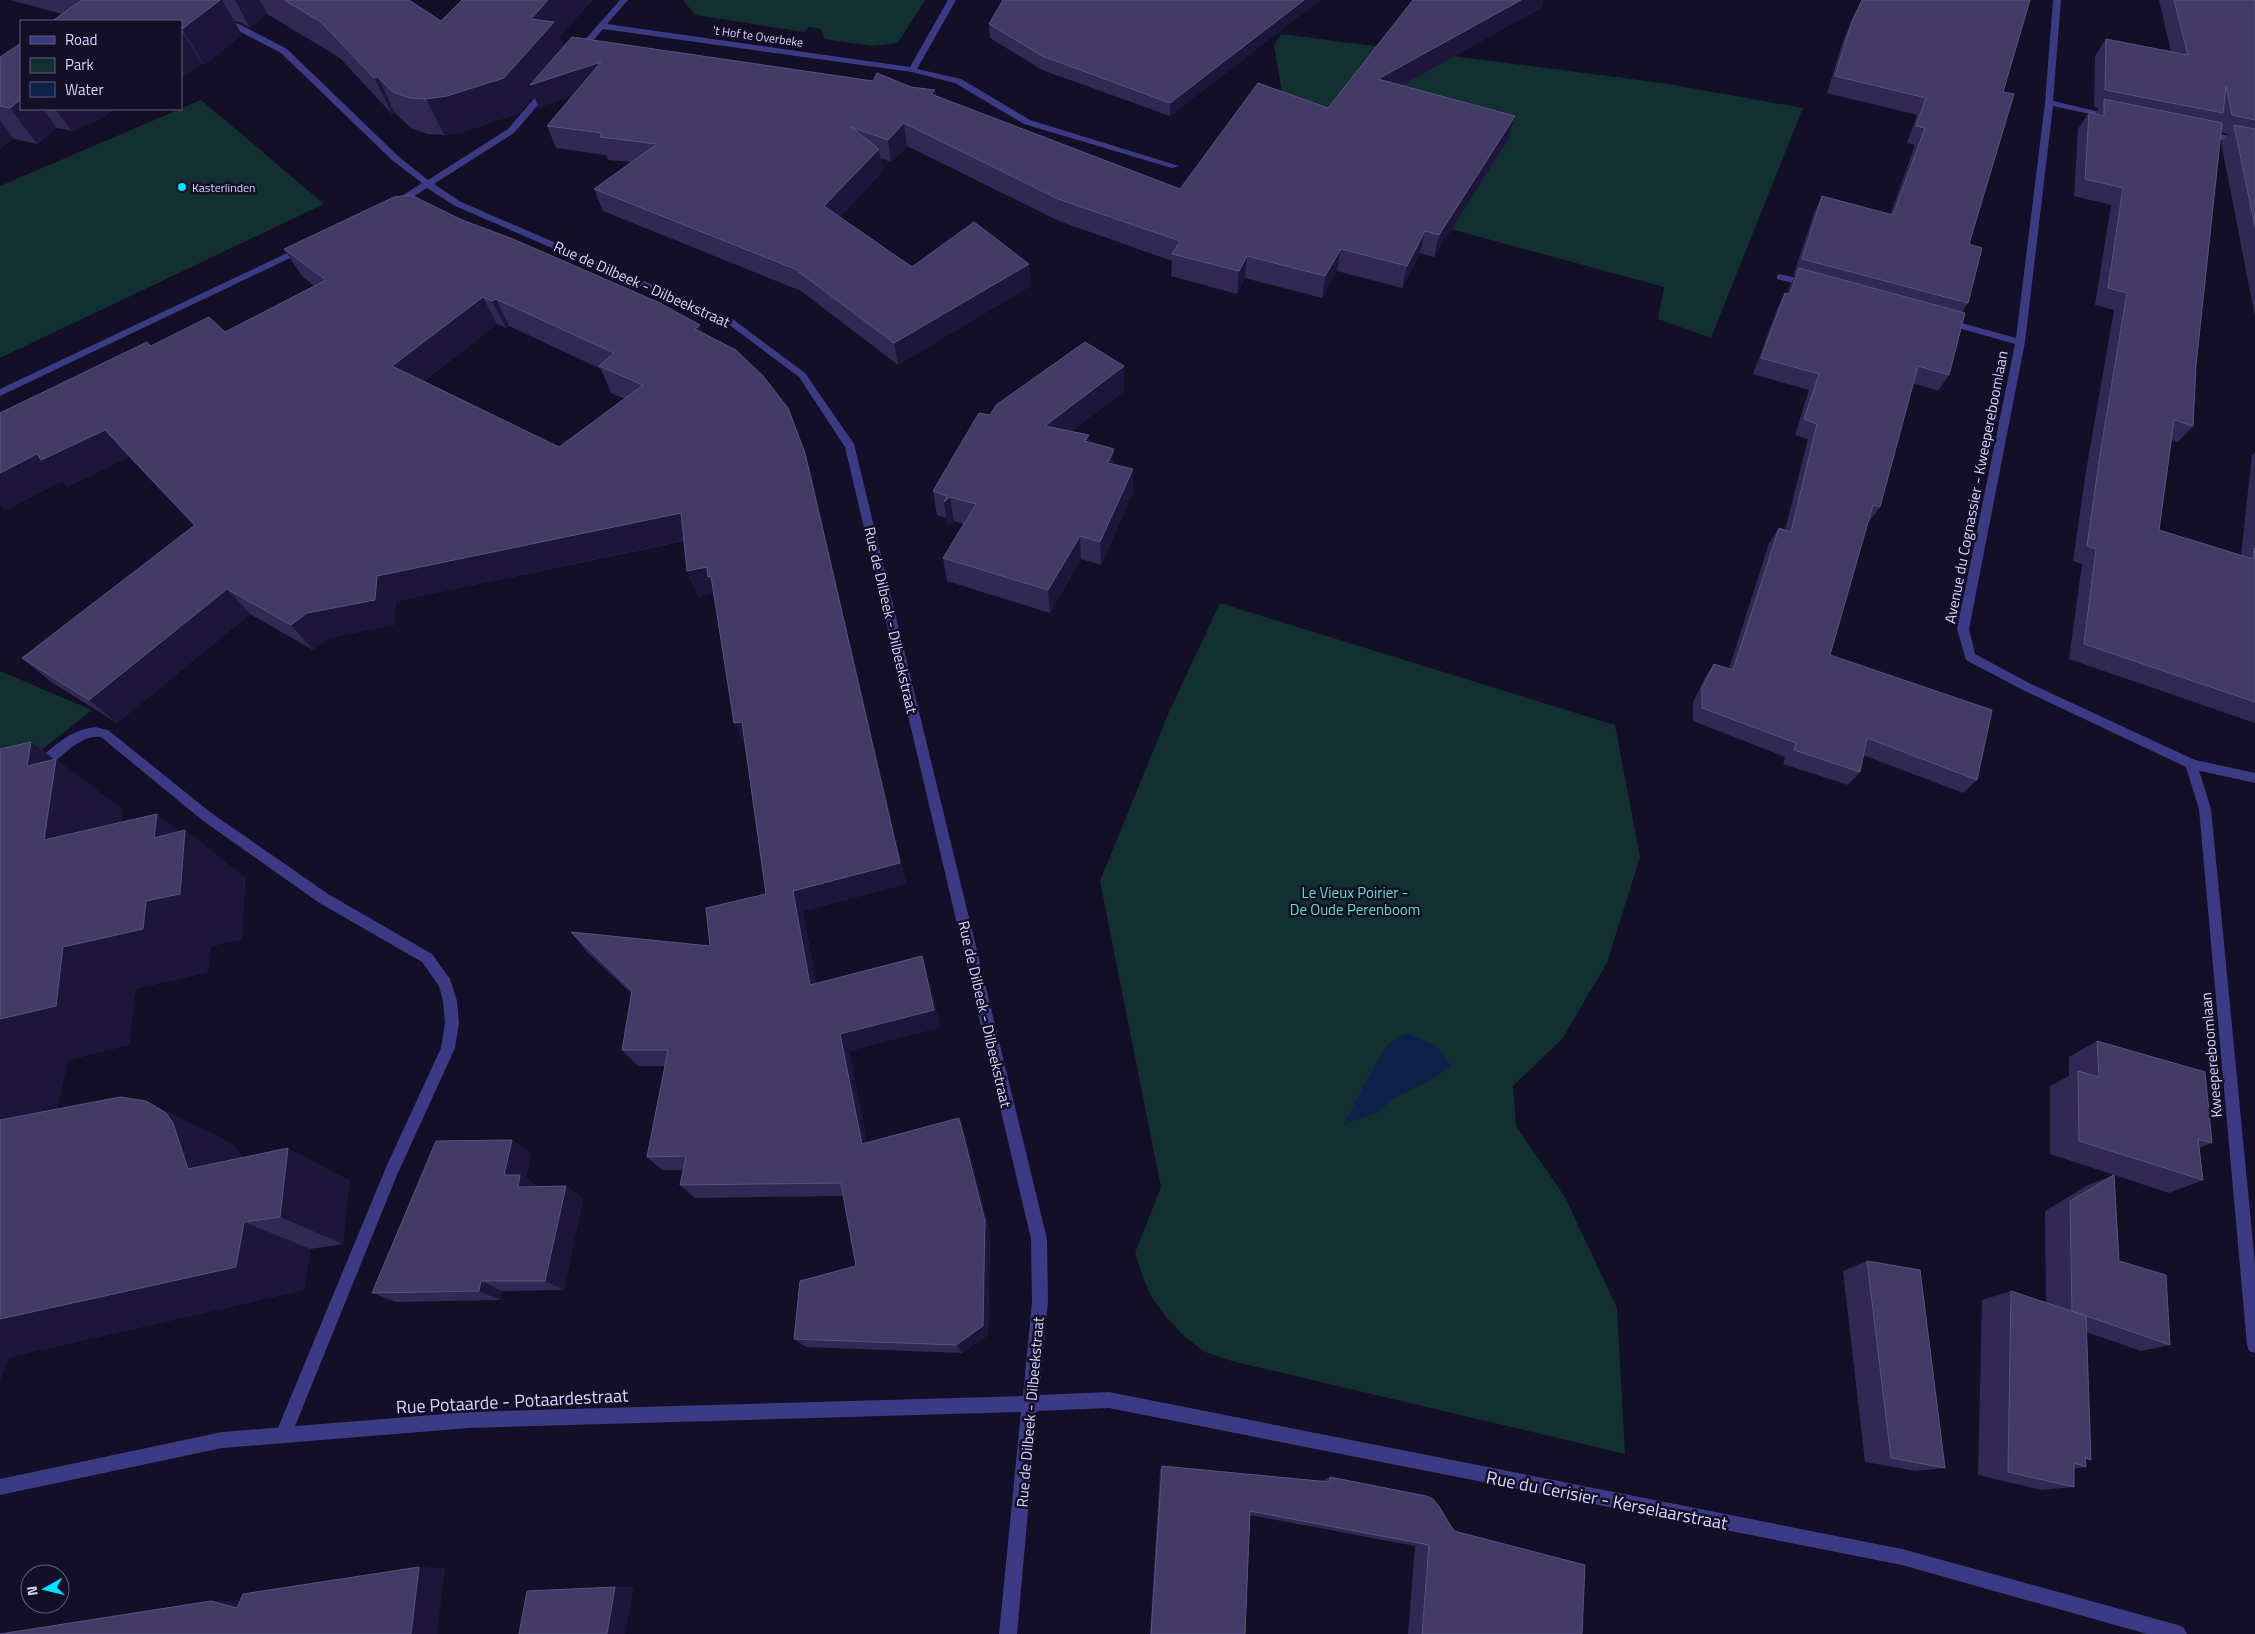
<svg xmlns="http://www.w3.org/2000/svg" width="2255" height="1634" font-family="'Titillium Web',sans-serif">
	<rect width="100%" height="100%" fill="#130f26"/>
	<!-- green -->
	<path fill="#12302f" d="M683,0H925L898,43L872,46L824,39L821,29L809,27L803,32L695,15Z
		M1281,34L1663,83L1803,108L1711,338L1658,319L1664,287L1315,192L1287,120L1274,46Z
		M201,100L324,204L0,358V186Z
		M1220,603L1615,725L1640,857L1607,963L1562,1039L1513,1086L1516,1126L1565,1197L1617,1308L1625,1454L1232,1361L1205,1352L1185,1337L1167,1318L1152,1298L1144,1280L1135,1253L1161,1187L1100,881L1169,712Z
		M0,671L92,710L0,783Z"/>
	<!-- water -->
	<path fill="#0c2248" d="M1406,1033C1426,1041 1442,1046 1451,1066L1433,1079L1394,1098L1378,1112L1344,1124L1373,1068L1388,1044Z"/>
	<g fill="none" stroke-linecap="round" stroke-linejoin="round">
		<!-- service -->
		<path fill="#3d3a85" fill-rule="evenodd" d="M95,727L108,730L210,812L328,894L432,954L450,979L457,1001L459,1023L455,1048L397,1175L289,1441L283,1443L277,1441L275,1435L387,1165L441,1048L445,1023L443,1001L439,986L422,962L318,902L202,820L101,737C73,733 50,776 35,771L33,767L35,763C53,747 69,730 95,727Z
			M2191,759L2255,773V783L2187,768L2185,764L2187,760Z"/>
		<!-- minor -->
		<path fill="#3d3a85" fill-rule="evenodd" d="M620,0H628L607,24L910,67L948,0H956L917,69L961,79L1030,120L1179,166L1172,168L1024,124L955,83L912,72L603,29L581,55H575V51Z
			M2053,0H2061L2053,101L2117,116L2113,119L2053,106L2025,342L1969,629L1975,654L2029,683L2195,760L2197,764L2211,809L2255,1264V1353L2249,1351L2247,1345L2199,809L2186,767L2021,689L1966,660L1957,629L2015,344L1944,324L1942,322L1947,319L2016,338L2045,103Z
			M218,20L239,24L287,49L398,156L428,180L508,129L544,87H550V91L514,133L434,184L461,202L734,320L805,373L854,444L1047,1239L1048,1302L1039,1395L1109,1392L1902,1549L2178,1625L2184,1628L2187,1634H2147L1902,1565L1109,1408L1037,1411L1017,1634H999L1021,1412L469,1428L222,1448L0,1495V1479L222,1432L469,1412L1023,1396L1032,1302L1031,1239L845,447L799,377L728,324L455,206L427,188L400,205H394V201L422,183L392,160L281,53L233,28L218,24Z
			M2204,131L2255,141V147L2201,136L2200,134Z
			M302,246L307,249L305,251L0,396V389Z
			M1780,274L1812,282L1814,284L1809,287L1777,279V275Z"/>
	</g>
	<!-- wall -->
	<path fill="#312854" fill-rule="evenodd" d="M10,0H409L441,21L560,37L563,46L911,87L935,90L936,96L1180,189L1328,108L1413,0H1543L1541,8L1402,85L1515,116L1509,138L1434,257L1420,253L1402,288L1337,271L1322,298L1245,278L1237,294L1171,276L1172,261L1059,221L907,146L891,162L881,158L883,171L840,217L912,267L1029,264L1030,286L898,365L801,291L603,211L594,189L631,162L608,160L606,155L556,148L547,126L572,96L539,107L534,96L519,113L463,132L444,135L428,134L411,128L395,113L392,114L340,58L267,14L250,28L240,22L234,21L242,35L204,65L202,63L184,76H181V21L62,14Z
		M1003,0H1320L1170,116L1042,70L990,38L989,24Z
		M1862,0L2003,92L1969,244L1968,303L1962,312L1949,375L1938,391L1913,383L1880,507L1869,522H1868L1830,655L1977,780L1963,793L1863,755L1860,772L1848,785L1783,764L1785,757L1693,721V702L1705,678L1714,664L1729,669L1769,543L1779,528L1785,530L1808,439L1795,435L1809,390L1753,374L1777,309L1785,293H1788L1790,285L1795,276H1793L1814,213L1822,196L1890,215L1915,145L1907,143L1917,115L1827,93L1844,38Z
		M2159,0H2255V317L2221,142L2228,134L2221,132L2196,365L2193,426L2178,442L2172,440L2159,530L2241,555L2252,455L2255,452V723L2069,659L2082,564L2073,561L2086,471L2114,310L2095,305L2111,205L2074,196L2078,129L2089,112L2095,114L2099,108L2094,107L2095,56L2106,39L2171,52Z
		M0,57L21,109H114L101,119L72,131L57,128L37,144L14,139L0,149Z
		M462,220L703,333L805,453L812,479L906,884L803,911L816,984L928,974L940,1027L849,1051L867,1142L964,1132L990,1233L988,1335L962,1353L806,1347L794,1339L856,1266L843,1196L695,1198L680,1185L683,1170H662L647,1157L665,1066H638L622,1050L632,994L587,952L571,932L710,946L766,894L745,746L713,593L698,597L687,571L684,541L396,601L394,625L328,638L313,650L250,614L117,723L51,682L22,658L194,526L129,457L67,487L62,481L6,510L0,504V413L151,346L225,332L314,286L302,276L284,249ZM497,324L506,328L509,326L601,369L611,393L625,399L559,447L424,381Z
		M1124,366V391L1072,431L1089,442L1114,464L1133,469V493L1101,565L1081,559L1050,613L947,581L943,558L964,524L954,521L948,526L947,518L937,515L933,491L990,415Z
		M31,742L123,810L121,822L180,832L185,830L245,878L242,939L211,946L208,972L135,989L129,1045L68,1060L57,1109L216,1135L235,1146L242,1158L349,1180L343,1244L310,1249L304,1290L9,1357Z
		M2097,1041L2212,1143L2199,1148L2203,1180L2169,1193L2114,1175L2119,1261L2170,1345L2141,1351L2086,1332L2091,1460H2085L2086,1467L2074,1469V1487L2041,1490L1978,1475L1982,1300L2011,1291L2046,1303L2045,1211L2088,1185L2114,1175L2050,1154V1086L2069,1076V1057Z
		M512,1140L531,1154L526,1178L537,1186H566L583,1198L564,1290L502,1291L500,1300L396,1302L372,1293Z
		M1867,1261L1945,1468L1916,1471L1865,1462L1843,1271Z
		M1162,1466L1322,1481L1330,1477L1454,1531L1582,1634H1408L1415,1546L1250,1515L1245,1634H1150L1160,1471Z"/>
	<!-- shaded-wall -->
	<path fill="#1d163a" d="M220,0H222L242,35L204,65L182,29Z
		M235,0H260L267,14L250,28Z
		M548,0H593L560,37L567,58L601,62L609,84L539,107L534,96L519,113L463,132L444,135L426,99L531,19Z
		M1304,0H1320L1170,116V103Z
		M1521,0H1543L1541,8L1374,101L1378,79Z
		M181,30L202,63L184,76L181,72Z
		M378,77L395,113L392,114L374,78Z
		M935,90L938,113L931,94Z
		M21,99V109H43L57,128L37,144L10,108Z
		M55,109H114L101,119L72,131Z
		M1515,116L1509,138L1434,257L1439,235Z
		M0,120L14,139L0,149Z
		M904,123L907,146L891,162L888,140Z
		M879,149L883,171L829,229L824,206Z
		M1425,231L1420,253L1402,288L1407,266Z
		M1341,249L1337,271L1322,298L1325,276Z
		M1247,256L1245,278L1237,294L1239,271Z
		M1029,264L1030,286L898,365L894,343Z
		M483,297L497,324L408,393L392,366Z
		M496,299L509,326L506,328L492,301Z
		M700,325L709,352L695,329Z
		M1124,366V391L1047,450L1045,426Z
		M105,430L129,457L67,487L62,481L6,510L0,504V473L37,454Z
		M1089,435L1090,459L1085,441Z
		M1114,449V473L1108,463Z
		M805,453L812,479L906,884L803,911L819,1003L810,985L793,891Z
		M1133,469V493L1101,565L1100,542Z
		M950,497L954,521L948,526L944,502Z
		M681,513L691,539L396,601L394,625L328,638L313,650L291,625L307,613L377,576Z
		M1080,536L1081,559L1050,613L1048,590Z
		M707,567L710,576L715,593L698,597L687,571Z
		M227,589L250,614L117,723L89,700Z
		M742,722L752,745L745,747L734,723Z
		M31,742L56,761V759L123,810L113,887L44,840L27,766Z
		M157,814L184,835L185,830L245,878L242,939L211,946L208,972L135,989L129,1045L68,1060L46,1160L0,1143V1019L63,947L154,838Z
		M922,956L928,974L940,1027L849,1051L870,1158L862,1144L840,1034Z
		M146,1101L216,1135L235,1146L241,1156L257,1199L188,1169Z
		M959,1118L964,1132L990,1233L988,1335L962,1353L956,1345Z
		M512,1140L531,1154L526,1178L539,1187H518L504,1175Z
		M288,1148L349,1180L343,1244L280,1217Z
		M566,1186L583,1198L564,1290L545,1281Z
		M244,1222L310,1249L304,1290L9,1357L0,1381V1319Z
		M481,1281L502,1291L500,1300L479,1291Z
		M419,1567L445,1568L437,1634H411Z
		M615,1587H634L625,1634H607Z
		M245,1600L237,1608L211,1601Z"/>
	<!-- building -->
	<path fill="#433a66" stroke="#5a527e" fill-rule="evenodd" d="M82,0H220L182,29L181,28V21H52Z
		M284,0H409L441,21L462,0H548L531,19L554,22L504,78L447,96L426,99L410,98L393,92L378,77L374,78L321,22Z
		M1003,0H1304L1170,103L1042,56L989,24Z
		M1413,0H1521L1378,79L1515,116L1439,235L1425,231L1407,266L1341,249L1325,276L1247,256L1239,271L1172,254L1180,241L1058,199L904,123L888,140L851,127L879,149L824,206L912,267L974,222L1029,264L894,343L795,269L594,189L657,144L600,137L602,133L547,126L601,62L530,85L572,37L873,81L877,73L911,87L935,90L931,94L1180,189L1258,83L1328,108Z
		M1862,0H2030L2003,92L2014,94L1969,244L1982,248L1968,303L1802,259L1822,196L1893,215L1925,128L1916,126L1926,98L1835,76L1852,21Z
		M2174,0H2255V120L2232,115L2226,86L2223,113L2105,90L2106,39L2188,55Z
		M21,43V99L10,108L0,106V57Z
		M2104,99L2222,123L2196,365L2193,426L2174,420L2159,530L2253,559L2254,548L2255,549V702L2084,644L2096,549L2087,546L2100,455L2127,293L2108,288L2123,188L2085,179L2089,112L2104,116Z
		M2234,125L2255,129V227Z
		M411,195L462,220L513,239L660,303L700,325L695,329L736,350L763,376L788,408L805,453L900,863L793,891L810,985L922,956L934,1010L840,1034L862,1144L959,1118L985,1221L983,1326L956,1345L794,1339L800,1281L856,1266L841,1183L680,1185L686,1156L647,1157L668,1050H622L632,991L571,932L710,946L706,908L766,894L742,722L734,723L711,576L708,577L707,567L687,571L681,513L377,576L375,600L307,613L291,625L227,589L89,700L22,658L195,525L105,430L41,460L37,454L0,473V413L147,342L151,346L209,317L225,332L326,280L284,249L394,197ZM483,297L492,301L496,299L614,353L599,366L643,385L559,447L392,366Z
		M1799,268L1965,313L1949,375L1918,366L1880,507L1873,505L1830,655L1992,710L1977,780L1867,738L1860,772L1794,750L1796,743L1702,708V688L1714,664L1733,670L1779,528L1791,532L1817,424L1804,419L1819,374L1761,358L1785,293L1790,294Z
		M1085,342L1124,366L1045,426L1089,435L1085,441L1114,449L1108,463L1133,469L1100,542L1080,536L1048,590L943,558L976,504L950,497L944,502L947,496L933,491L979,413L990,415L996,405Z
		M31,742L27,766L56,759L44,840L157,814L154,838L185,830L180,894L146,901L143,929L63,947L56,1006L0,1019V749Z
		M2097,1041L2205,1072L2212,1143L2198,1139L2203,1180L2079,1141L2078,1071L2099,1077Z
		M120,1097L146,1101L166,1113L173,1123L188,1169L288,1148L280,1217L244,1222L236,1267L0,1319V1120Z
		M512,1140L504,1175H520L518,1187L566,1186L545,1281H481L479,1291L372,1293L436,1141Z
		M2114,1175L2119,1261L2166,1275L2170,1345L2072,1311L2070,1201Z
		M1867,1261L1920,1270L1945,1468L1891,1458Z
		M2011,1291L2086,1316L2091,1460L2085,1457L2086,1467L2074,1463V1487L2008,1472Z
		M1162,1466L1330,1482V1477L1426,1496L1433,1499L1438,1505L1454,1531L1585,1565L1582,1634H1422L1429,1545L1250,1511L1245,1634H1151Z
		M419,1567L411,1634H0L211,1601L237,1608L243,1594Z
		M615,1587L607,1634H519L527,1591Z"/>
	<!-- markers -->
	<circle fill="#00e5ff" stroke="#130f26" stroke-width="2" cx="182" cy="187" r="5"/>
	<g text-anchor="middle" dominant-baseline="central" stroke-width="5" stroke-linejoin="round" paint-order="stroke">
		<!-- far-street labels -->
		<g font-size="12" fill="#d9d4ff" stroke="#130f26">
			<text transform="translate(758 36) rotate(8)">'t Hof te Overbeke</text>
		</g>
		<!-- far-poi labels -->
		<g font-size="12" fill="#d9d4ff" stroke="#130f26" text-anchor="start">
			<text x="192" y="187">Kasterlinden</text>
		</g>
		<!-- street labels -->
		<g font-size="15" fill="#d9d4ff" stroke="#130f26">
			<text transform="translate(642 284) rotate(24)">Rue de Dilbeek - Dilbeekstraat</text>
			<text transform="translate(1976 487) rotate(-79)">Avenue du Cognassier - Kweepereboomlaan</text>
			<text transform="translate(891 620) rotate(77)">Rue de Dilbeek - Dilbeekstraat</text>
			<text transform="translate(985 1014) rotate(77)">Rue de Dilbeek - Dilbeekstraat</text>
			<text transform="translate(2211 1055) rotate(-95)">Kweepereboomlaan</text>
			<text transform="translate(1030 1412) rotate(-85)">Rue de Dilbeek - Dilbeekstraat</text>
		</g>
		<!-- park labels -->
		<g font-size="15" fill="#5fe0c0" stroke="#130f26">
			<text x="1355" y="892">Le Vieux Poirier -<tspan x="1355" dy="17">De Oude Perenboom</tspan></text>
		</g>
		<!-- near-street labels -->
		<g font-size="18" fill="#d9d4ff" stroke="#130f26">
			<text transform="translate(512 1401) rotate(-3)">Rue Potaarde - Potaardestraat</text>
			<text transform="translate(1607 1500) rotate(11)">Rue du Cerisier - Kerselaarstraat</text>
		</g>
	</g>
	<!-- legend -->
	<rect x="20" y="20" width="162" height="90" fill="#130f26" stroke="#625e7d"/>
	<rect x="30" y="36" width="25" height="8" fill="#3d3a85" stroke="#625e7d"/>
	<text x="65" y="45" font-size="15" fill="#d9d4ff">Road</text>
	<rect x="30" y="58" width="25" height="15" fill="#12302f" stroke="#625e7d"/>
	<text x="65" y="70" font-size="15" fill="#d9d4ff">Park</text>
	<rect x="30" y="82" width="25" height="15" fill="#0c2248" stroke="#625e7d"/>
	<text x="65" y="95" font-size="15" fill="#d9d4ff">Water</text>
	<!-- north arrow -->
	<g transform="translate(45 1589) rotate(262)"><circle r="24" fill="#130f26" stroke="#625e7d"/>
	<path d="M0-4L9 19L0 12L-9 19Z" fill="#00e5ff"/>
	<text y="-8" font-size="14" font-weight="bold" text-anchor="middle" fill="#d9d4ff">N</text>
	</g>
</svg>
